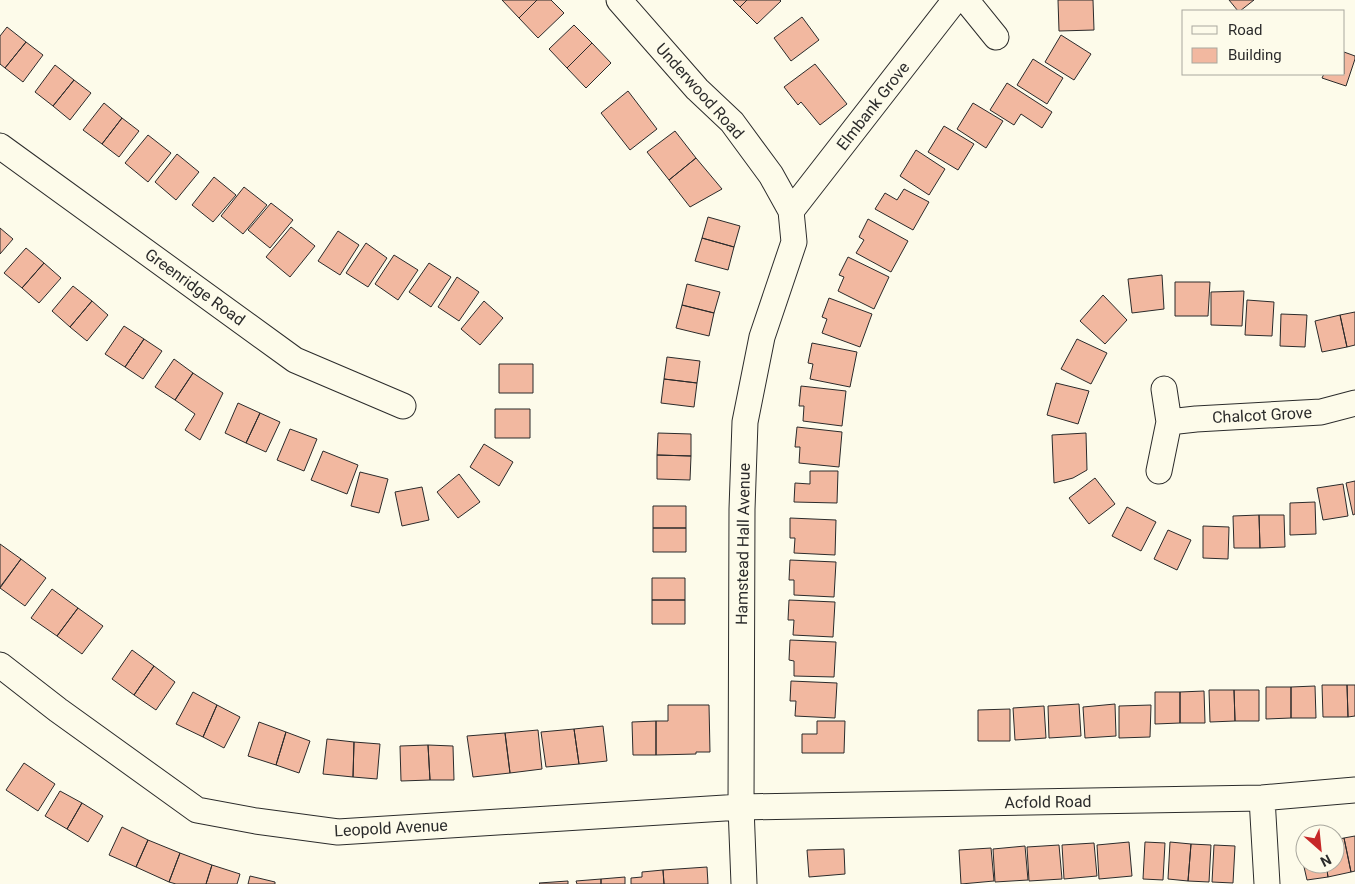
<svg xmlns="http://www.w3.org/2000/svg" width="1355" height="884" font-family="Roboto,sans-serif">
	<rect width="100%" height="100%" fill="#fdfbea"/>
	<!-- building -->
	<path fill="#f2b8a0" stroke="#2b2b2b" d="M502,0H537L519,18Z
		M537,0H551L564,13L538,38L519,18Z
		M733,0H747L740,7Z
		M747,0H780L781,1L757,24L740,7Z
		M1058,0H1093L1094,30L1059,31Z
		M1229,0H1254L1240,11H1238Z
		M802,17L819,40L791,61L774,38Z
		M574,25L592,43L567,68L549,49Z
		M7,27L26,42L5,68L0,64V36Z
		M1061,35L1091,54L1074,80L1045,62Z
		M26,42L43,55L23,82L5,68Z
		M592,43L611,63L586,88L567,68Z
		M1344,52L1355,56V59L1346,86L1322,78L1324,74H1344Z
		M1033,59L1063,78L1047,104L1017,85Z
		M815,64L847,104L820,125L801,102L798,105L784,87Z
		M55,65L74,80L53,106L35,92Z
		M74,80L91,93L70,120L53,106Z
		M1007,83L1052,112L1042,128L1021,114L1014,125L990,110Z
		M628,91L657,129L630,150L601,113Z
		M104,103L122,118L102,144L83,130Z
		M973,103L1003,121L986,148L957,129Z
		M122,118L139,131L119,157L102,144Z
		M944,126L974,144L958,170L928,152Z
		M675,131L696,158L669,180L647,152Z
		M148,135L171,153L148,182L125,163Z
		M916,150L945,169L929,195L900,176Z
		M177,154L199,172L176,200L155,182Z
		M696,158L722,189L690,207L669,180Z
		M214,177L236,195L213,222L192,205Z
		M244,187L267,205L243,234L221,216Z
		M904,189L929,202L913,230L875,209L885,193L897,200Z
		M271,203L293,220L270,248L248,230Z
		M708,217L740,226L734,247L702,238Z
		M868,219L908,241L891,272L856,253L864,240L859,237Z
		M291,227L315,246L290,277L266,257Z
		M0,228L13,239L0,254Z
		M338,231L359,245L340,275L318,261Z
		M702,238L734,247L728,270L695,261Z
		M366,243L387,258L368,287L346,273Z
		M26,248L44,263L22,288L4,273Z
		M394,255L418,270L398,300L375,284Z
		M848,257L889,277L874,309L838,291L844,277L839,275Z
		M44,263L61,278L39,303L22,288Z
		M429,263L451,277L431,307L409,292Z
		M1162,275L1164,309L1132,313L1128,279Z
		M457,277L479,292L459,321L438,307Z
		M1175,282H1210L1208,316H1175Z
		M687,284L720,292L714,313L682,305Z
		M73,286L92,301L70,327L52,311Z
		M1244,291L1242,326L1211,325V292Z
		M1103,295L1127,320L1105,344L1080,321Z
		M829,298L872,314L860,347L822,333L827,319L822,317Z
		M1247,300L1274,302L1272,336L1245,335Z
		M92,301L108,315L87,341L70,327Z
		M484,301L503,318L480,345L461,329Z
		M682,305L714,313L709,336L676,328Z
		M1355,312V345L1347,347L1340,315Z
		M1281,314L1307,315L1305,347L1280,346Z
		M1340,315L1347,347L1322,352L1315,321Z
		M124,326L144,339L125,367L105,354Z
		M144,339L162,351L143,379L125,367Z
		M1077,339L1107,353L1091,384L1061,369Z
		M812,343L857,352L850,387L810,379L813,364L808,363Z
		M667,357L700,361L697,383L664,379Z
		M174,359L193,373L175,400L155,387Z
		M499,364H533V393H499Z
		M193,373L223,393L200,440L185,430L195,414L175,400Z
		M664,379L697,383L694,407L661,403Z
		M1056,383L1089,391L1078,424L1047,415Z
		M801,386L846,391L842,426L803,421L804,406H799Z
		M238,403L260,413L246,443L225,433Z
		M495,409H530V438H495Z
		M260,413L280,422L266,452L246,443Z
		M797,427L842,432L839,467L799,463L800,447H795Z
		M290,429L317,439L304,471L277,460Z
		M658,433L691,434V456L657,455Z
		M1086,433L1087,470L1073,478L1054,483L1052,435Z
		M484,444L513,462L499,486L470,467Z
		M323,451L358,465L347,494L311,480Z
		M657,455L691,456L690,480L657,479Z
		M810,471H838L837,503L794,502L795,483L810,484Z
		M360,472L388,479L379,513L351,506Z
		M459,474L480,502L458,518L437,492Z
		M1095,478L1115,504L1089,524L1069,498Z
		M1355,481V514L1353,515L1346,483Z
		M1343,484L1348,516L1323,520L1317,488Z
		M422,487L429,520L402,526L395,492Z
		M1315,502L1316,534L1290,535V503Z
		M653,506H686V528H653Z
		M1127,507L1156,522L1141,551L1112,536Z
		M1259,515L1260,548H1234L1233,516Z
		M1259,515H1284L1285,547L1260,548Z
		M790,518L836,520L835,555L794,553L795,538H790Z
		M1203,526L1229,527L1228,559L1203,558Z
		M653,528H686V552H653Z
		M1168,530L1191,540L1177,570L1154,559Z
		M0,544L21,559L0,587Z
		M21,559L46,578L25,606L0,588Z
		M790,560L836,562L834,597L794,595V580H789Z
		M652,578H685V600H652Z
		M52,589L78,608L57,636L31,618Z
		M652,600H685V624H652Z
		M789,600L835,602L833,637L793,635L794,620H788Z
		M78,608L103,626L82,654L57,636Z
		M790,640L836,642L834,677L794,676V661L789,660Z
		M132,650L154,666L134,695L112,679Z
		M154,666L175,682L156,710L134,695Z
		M791,681L837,683L835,718L795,716L796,701H790Z
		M1322,685H1347L1348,717H1323Z
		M1347,685H1355V716L1348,717Z
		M1315,686L1316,718H1291V687Z
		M1266,687H1291V718L1266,719Z
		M1209,690H1234L1235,721L1210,722Z
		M1234,690H1259V721H1235Z
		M1204,691L1205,723H1180V692Z
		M193,692L217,705L203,737L176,724Z
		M1155,692H1180V723L1155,724Z
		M1079,704L1081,736L1049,738L1048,706Z
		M1115,704L1116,736L1085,738L1083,707Z
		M217,705L240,717L224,748L203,737Z
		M668,705H709L710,752H696V754L656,755V721H668Z
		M1151,705L1150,737L1119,738V706Z
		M1044,706L1046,738L1015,740L1013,708Z
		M1010,709V741H978V710Z
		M656,721V755H633L632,722Z
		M817,721H845L844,753H802V734H817Z
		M259,722L286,732L276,765L248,756Z
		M603,726L607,761L579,764L574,729Z
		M574,729L579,764L546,767L541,732Z
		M538,730L542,769L510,773L505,733Z
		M286,732L310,741L299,773L276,765Z
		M505,733L510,773L473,777L467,736Z
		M327,739L354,742L353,777L323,774Z
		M354,742L380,744L377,779L353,777Z
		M428,745L453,746L454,780H430Z
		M428,745L430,780L401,781L400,746Z
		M24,763L55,784L38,811L6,790Z
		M60,791L82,803L67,829L45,816Z
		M82,803L103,816L88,842L67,829Z
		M122,827L148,840L136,867L109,855Z
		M1355,836V871L1351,872L1344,838Z
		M1344,838L1351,872L1328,877L1326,864H1335V840Z
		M148,840L180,853L169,882L136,867Z
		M1129,842L1132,876L1099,879L1097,845Z
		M1145,842L1165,843L1163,880L1143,879Z
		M1170,842L1191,844L1188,881L1168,879Z
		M1094,843L1097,876L1064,879L1062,845Z
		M1191,844L1211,845L1209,882L1188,881Z
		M1305,844V864H1326L1328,877L1307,880L1299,845Z
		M1059,845L1062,879L1029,881L1027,847Z
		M1214,845L1235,846L1233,883L1212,882Z
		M1025,846L1028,880L995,882L993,849Z
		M991,848L994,881L961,884L959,850Z
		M844,849L845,874L809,877L807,850Z
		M180,853L212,865L206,884H176L169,882Z
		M212,865L240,874L237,884H206Z
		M707,867L708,884H664L663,870Z
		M663,870L664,884H631V878L642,877V872Z
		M250,876L275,882V884H248Z
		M625,877V884H601V879Z
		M601,879V884H577L576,881Z
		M568,881V884H540L539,883Z"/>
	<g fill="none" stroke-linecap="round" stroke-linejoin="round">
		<defs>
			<path id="minor" d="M619,0L697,89L732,122L771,175L791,211L794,242L762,337L745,422L742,509L741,807L744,884
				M966,0L996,37
				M0,146L295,360L403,406
				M791,211L955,0
				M1169,422L1196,419L1321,412L1355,403
				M1159,471L1169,422L1164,389
				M0,665L58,710L197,810L256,821L338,832L741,807L1262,798L1355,790
				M1262,798L1267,884"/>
		</defs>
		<!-- minor casing -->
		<use href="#minor" stroke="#2b2b2b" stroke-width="27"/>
		<!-- minor -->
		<use href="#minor" stroke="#fdfbea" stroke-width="25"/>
	</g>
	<g text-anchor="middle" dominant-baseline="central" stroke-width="4" stroke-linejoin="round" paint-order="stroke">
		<!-- street labels -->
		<g font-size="16" fill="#2b2b2b" stroke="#fdfbea">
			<text transform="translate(700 91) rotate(48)">Underwood Road</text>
			<text transform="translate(873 106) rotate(-52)">Elmbank Grove</text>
			<text transform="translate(195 287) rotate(36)">Greenridge Road</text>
			<text transform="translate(1262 415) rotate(-3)">Chalcot Grove</text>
			<text transform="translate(743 544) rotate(-89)">Hamstead Hall Avenue</text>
			<text transform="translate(1048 802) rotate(-1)">Acfold Road</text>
			<text transform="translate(391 828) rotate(-3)">Leopold Avenue</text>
		</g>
	</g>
	<!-- legend -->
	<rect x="1182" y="10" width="162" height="65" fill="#fdfbea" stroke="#a9a89e"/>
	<rect x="1192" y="26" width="25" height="8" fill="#fdfbea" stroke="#a9a89e"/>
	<text x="1228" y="35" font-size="15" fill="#2b2b2b">Road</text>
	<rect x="1192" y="48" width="25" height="15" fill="#f2b8a0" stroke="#a9a89e"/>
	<text x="1228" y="60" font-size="15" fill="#2b2b2b">Building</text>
	<!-- north arrow -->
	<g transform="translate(1320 849) rotate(153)"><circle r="24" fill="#fdfbea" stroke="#a9a89e"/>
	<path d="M0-4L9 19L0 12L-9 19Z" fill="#c62828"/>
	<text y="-8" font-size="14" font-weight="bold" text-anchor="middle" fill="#2b2b2b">N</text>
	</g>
</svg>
